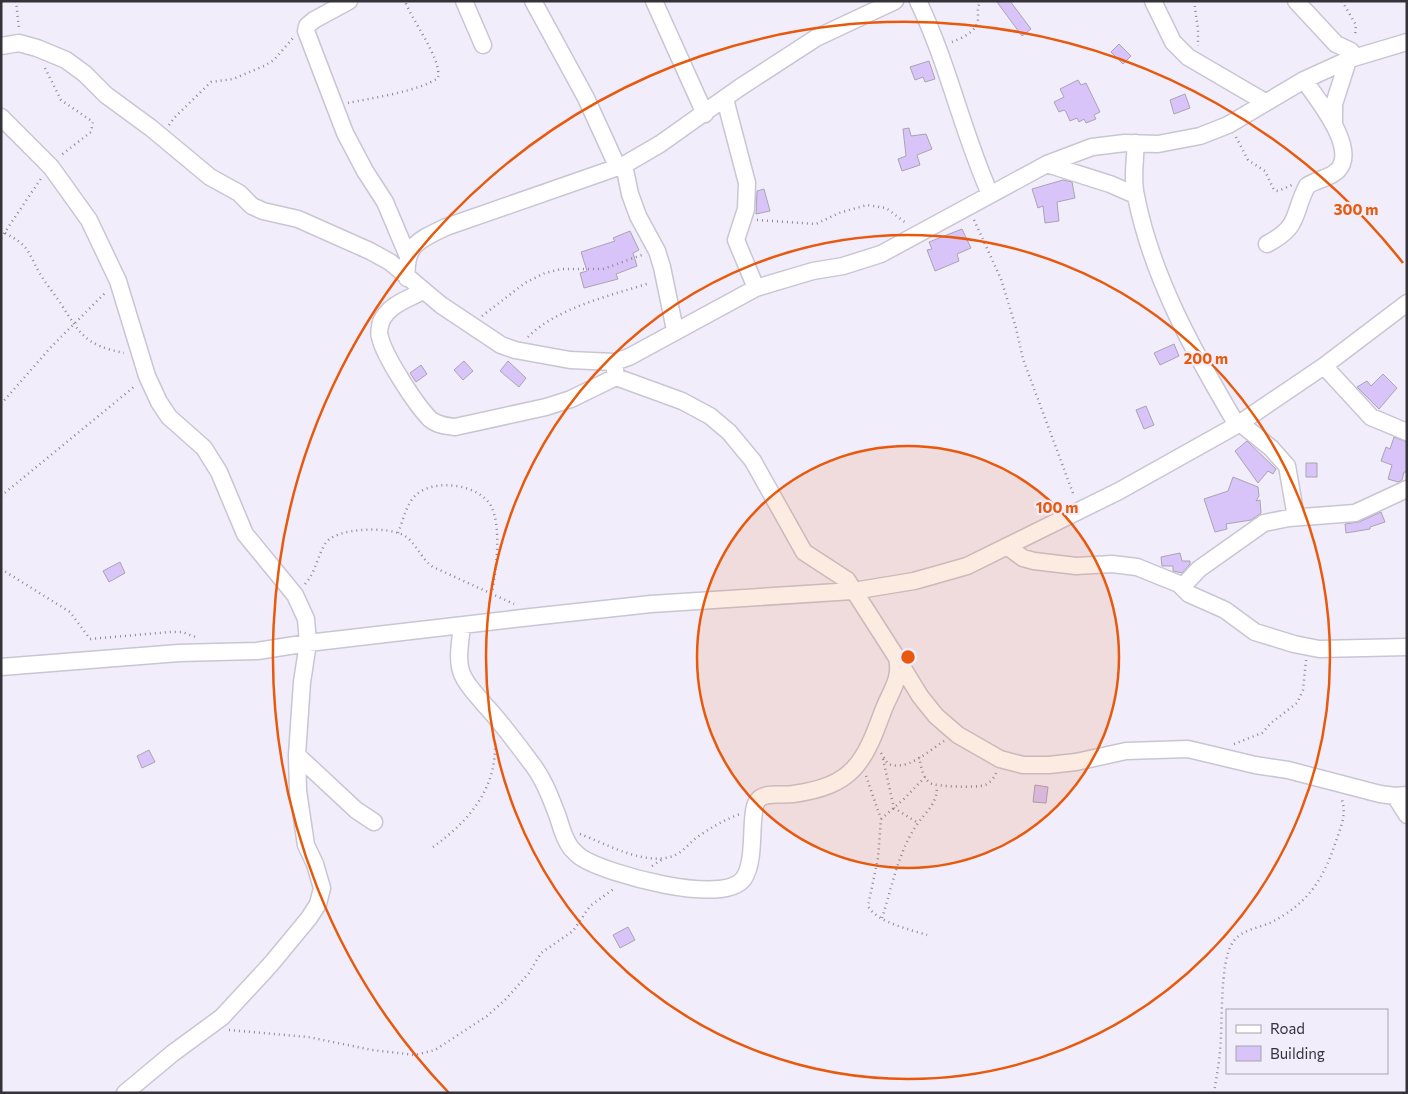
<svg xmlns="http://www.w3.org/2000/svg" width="1408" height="1094" font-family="Commissioner,sans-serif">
	<rect width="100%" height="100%" fill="#f2edfb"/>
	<!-- building -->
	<path fill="#d8c4f9" stroke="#a9a4b1" d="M1010,1L1031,29L1022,36L997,2Z
		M1119,44L1131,56L1123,64L1111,52Z
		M929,61L935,79L925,82L923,77L915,80L910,67Z
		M1078,80L1081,85L1086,83L1100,112L1094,115L1096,119L1086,123L1084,119L1079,122L1077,118L1070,121L1066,112L1064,110L1059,112L1054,102L1064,97L1060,89Z
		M1185,94L1190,108L1174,114L1170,100Z
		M909,128L911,136L926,134L932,149L917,155L920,165L902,171L898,159L906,156L903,129Z
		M1063,180L1072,182L1075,198L1057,202L1059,221L1045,223L1043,206L1038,208L1032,189Z
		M764,189L770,211L756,214L757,191Z
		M962,229L971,248L957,254L959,261L935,271L927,250L932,249L929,242Z
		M630,231L639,250L633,253L637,266L616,274L618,279L584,288L580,273L587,271L581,252L615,241L613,238Z
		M1174,344L1179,356L1160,365L1154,353Z
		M464,361L473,371L463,380L454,370Z
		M508,361L526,378L519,387L500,371Z
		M421,365L427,374L416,382L410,373Z
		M1383,374L1397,388L1379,409L1357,387L1367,381L1371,386Z
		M1146,406L1154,425L1144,429L1136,410Z
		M1394,437L1407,442V472H1404L1402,480L1398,482L1388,479L1392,465L1381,461L1386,447L1390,449Z
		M1247,441L1276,469L1273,474L1268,471L1258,483L1235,451Z
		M1306,463H1317V477H1306Z
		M1233,477L1258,487L1259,496L1256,501L1260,500L1261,513L1251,520L1226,524L1227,529L1215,532L1204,499L1228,491Z
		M1381,512L1385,522L1370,527V529L1346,533L1345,524L1359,522Z
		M1180,553L1182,561H1190V564L1182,573L1173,571V566H1162L1161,557Z
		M120,562L125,573L109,582L103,571Z
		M149,750L155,762L142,768L137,756Z
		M1035,785L1048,787L1046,803L1033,802Z
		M628,927L635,940L620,948L613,935Z"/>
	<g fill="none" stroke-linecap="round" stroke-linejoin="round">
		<defs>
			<path id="minor" d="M349,1L314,20L307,26L306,31L345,133L365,171L385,202L407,254
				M464,1L483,45
				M533,1L586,98L618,168
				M654,1L705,114
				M918,1C948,63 962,131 990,194
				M1153,1L1173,42L1188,57L1265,102
				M1296,1L1336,44L1351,51L1334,104V123
				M1,46L19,43L37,48L66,60L85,74L106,95L151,128L210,177L239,193L252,206L263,211L298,219L370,251L390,262L441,305L501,345L515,350L570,360L614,362L629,357L756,288L813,271L843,266L881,254L1047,164L1092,147L1125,143L1158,144L1200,136L1228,125L1304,80L1350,59L1407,42
				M725,99L747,183L746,209L736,240L756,288
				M1,117L51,167L89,220L118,281L147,376L159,402L169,417L204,448L219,472L245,534L295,595L306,619L308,643L302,682L297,755L298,791L306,845L315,864L322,888L318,904L309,918L271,964L222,1017L173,1053L125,1093
				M1136,143C1135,160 1132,179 1136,196C1152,278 1195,354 1237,425
				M1047,164L1110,184L1135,195
				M624,165L630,194L638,216L657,251L662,267L675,330
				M1267,244C1301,226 1292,215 1307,186C1315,180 1331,178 1338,170C1358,148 1317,99 1304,80
				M407,278C404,245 419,240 446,227L624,165L660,144L739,88L816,38L895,1
				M423,291C408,299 388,305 381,322C380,326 378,333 380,337C384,356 416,405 430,419C437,425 446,426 455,427L546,407L571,399L616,377
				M1324,366L1371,417L1407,432
				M1240,423L1271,448L1287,466L1296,517
				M1008,547L1023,558L1034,561L1076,566L1112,564L1137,567L1179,584L1189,594L1225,610L1255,632L1294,644L1319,649L1407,647
				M1183,586L1199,569L1264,523L1289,518L1355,513L1407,489
				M462,625C461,639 456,659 462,674C467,686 476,694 484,704C500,721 515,741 529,760C543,777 550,796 558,817C561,827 564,839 571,848C575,852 578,856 582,858C607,874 725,907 744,878C758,856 747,807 760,798C769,792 783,796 793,794C853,786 864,763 883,711C890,692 902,679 897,658L847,580L804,552L753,461L729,432L710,416L682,401L616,377L614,362
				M898,660L920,696L936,716L958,735L1000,759L1023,765H1049L1076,762L1126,751L1188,749L1255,765L1288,770L1380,794L1395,796L1407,795
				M1,667L179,653L257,651L308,643L531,617L651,604L853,591L914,581L967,566L1119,491L1237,425L1324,366L1407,303
				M297,755L356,810L374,822
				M1395,796L1407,815"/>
		</defs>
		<!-- minor casing -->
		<use href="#minor" stroke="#cac5d3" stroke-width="19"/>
		<!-- path -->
		<path stroke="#8d8a94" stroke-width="2.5" stroke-dasharray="1 4" stroke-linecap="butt" d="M16,1L19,29
			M1194,1L1198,29V46
			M1342,1L1356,25L1355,37
			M952,42C962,38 979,31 978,17C978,11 977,7 981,1
			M45,68L61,100L93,122L91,132L60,156
			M348,103C372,98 420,91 438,78C442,59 412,21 405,1
			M169,125L174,118L211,82L233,79L264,66L274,60L293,38
			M1236,137L1248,160L1265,171L1274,190L1278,191L1292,185
			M757,220L816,224L839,213L867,205L886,208L906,223
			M974,220L1001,279L1016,328L1023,359L1074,496
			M5,233C29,246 27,250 39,272C45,283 54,293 61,304C81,335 85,345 124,353
			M1,238L42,177
			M482,316L525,283L545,273L561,269H603L642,255
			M528,337C556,308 612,295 650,283
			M1,404L52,346L106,292
			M1,496L135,386
			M398,533C403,521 406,504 416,495C434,478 479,484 491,506C502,527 496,570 492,593
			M1,569L70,612L90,639L170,632H182L196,637
			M305,584C316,572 317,557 325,544C335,527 390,526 405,536C417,544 421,559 433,567L514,604
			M1234,744L1262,733L1271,723L1297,703L1303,690L1306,660
			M881,753L888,764C908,771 927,752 944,741
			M919,757C921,765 922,777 930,783C936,787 978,788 985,785C990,783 994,778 996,773
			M883,759L894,808L918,823
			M866,776L881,819L878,858L868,906C878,923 909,929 927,935
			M881,819L903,800L925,777
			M580,834C607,844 651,870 679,853C685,849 690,843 696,838C710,828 724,820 740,814
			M433,847C469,821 497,789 495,741
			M652,866L663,859
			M882,918C892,887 898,853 916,826C926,811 937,805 937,786
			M229,1030L308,1037L372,1050L415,1055L435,1050L487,1016L505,1000L529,973L541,953L573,931L590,906L615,888
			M1214,1093C1216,1079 1219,1065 1220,1051C1223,1026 1219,962 1233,942C1241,930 1258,928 1270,923C1307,904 1322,882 1335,844C1340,829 1347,815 1342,800"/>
		<!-- minor -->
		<use href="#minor" stroke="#fff" stroke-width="16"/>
	</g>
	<!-- distance rings -->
	<circle cx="908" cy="657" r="211" fill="#e8590c" fill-opacity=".12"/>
	<g fill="none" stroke="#e8590c" stroke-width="2.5">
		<circle cx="908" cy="657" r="211"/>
		<circle cx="908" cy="657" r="422"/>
		<path d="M449 1093A633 633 0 1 1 1403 263"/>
	</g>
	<circle cx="908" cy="657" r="8" fill="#e8590c" stroke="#f2edfb" stroke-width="2.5"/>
	<g font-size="15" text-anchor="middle" font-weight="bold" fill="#e8590c" stroke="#f2edfb" stroke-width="4.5" stroke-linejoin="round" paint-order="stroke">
		<text x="1356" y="215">300 m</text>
		<text x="1206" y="364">200 m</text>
		<text x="1057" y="513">100 m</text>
	</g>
	<!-- border -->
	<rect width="1408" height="1094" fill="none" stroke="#353339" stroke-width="5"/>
	<!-- legend -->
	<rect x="1226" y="1009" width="162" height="65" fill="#f2edfb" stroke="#a6a3ad"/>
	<rect x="1236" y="1025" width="25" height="8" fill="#ffffff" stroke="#a6a3ad"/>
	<text x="1270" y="1034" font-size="15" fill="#353339">Road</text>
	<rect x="1236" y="1046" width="25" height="15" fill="#d8c4f9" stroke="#a6a3ad"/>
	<text x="1270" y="1059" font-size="15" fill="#353339">Building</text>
</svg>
